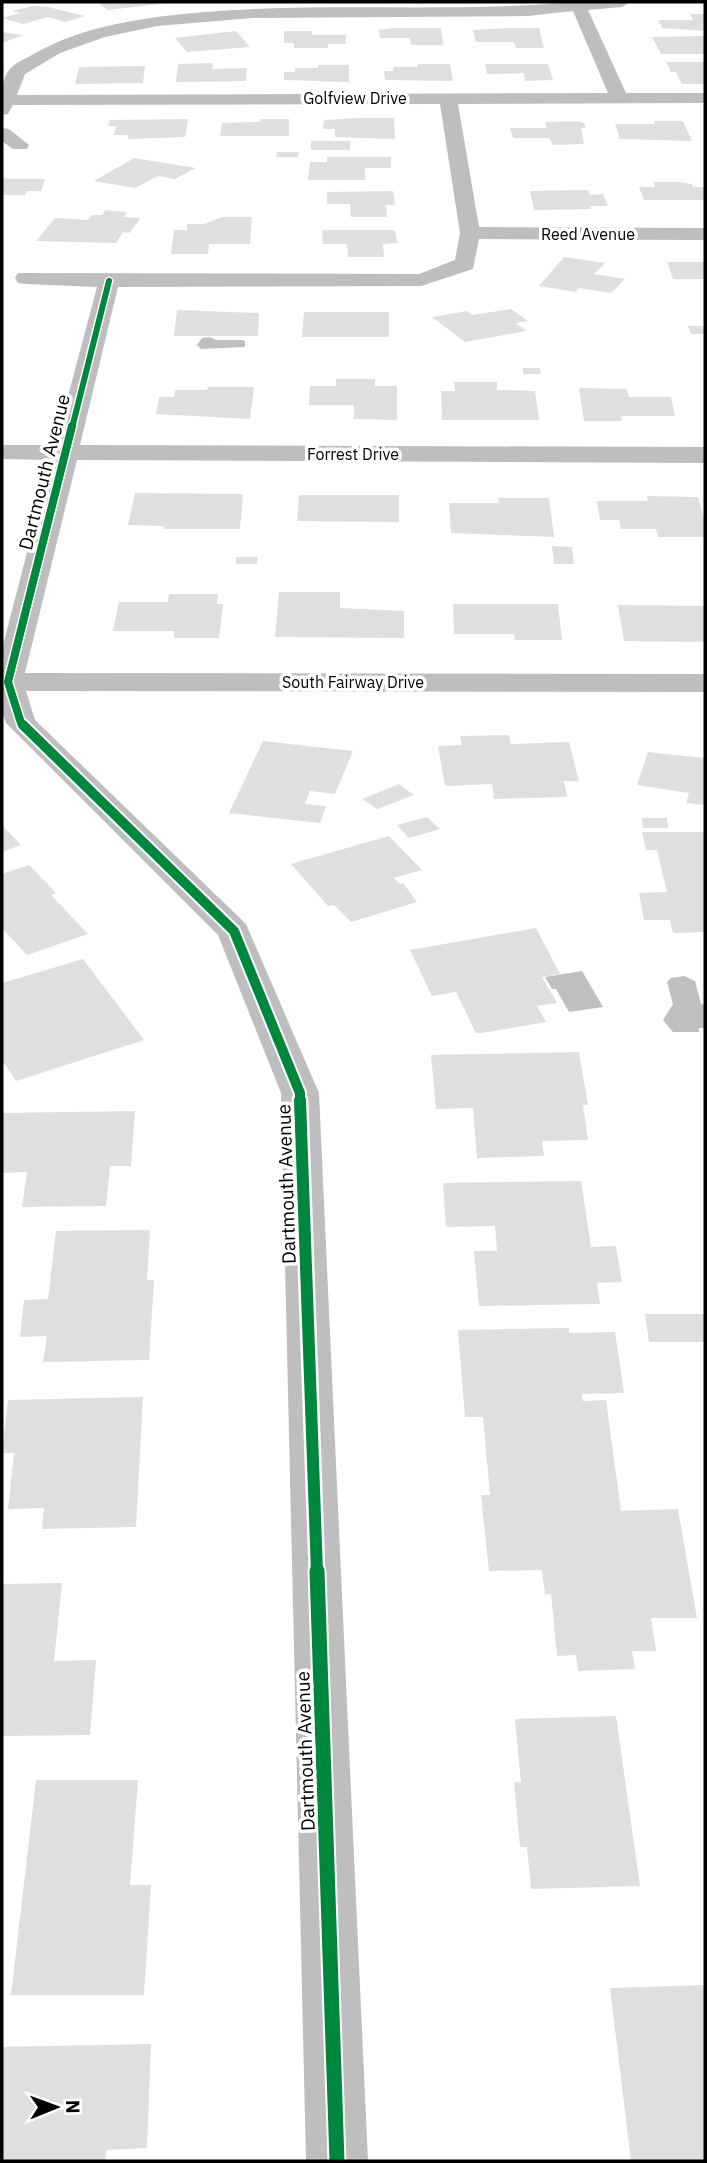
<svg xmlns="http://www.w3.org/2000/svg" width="707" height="2163" font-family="'IBM Plex Sans',sans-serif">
	<rect width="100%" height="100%" fill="#fff"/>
	<!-- water -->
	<path fill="#bfbfbf" d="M210,337L216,340H242L245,341V347L201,349L197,345L202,338Z
		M582,971L603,1007L569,1012L556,989H552L545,977Z
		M684,976L695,981L701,1004L705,1005L704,1028H699V1032H673L663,1020L673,1004L667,982L671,978Z"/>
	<!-- building -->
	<path fill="#dfdfdf" d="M103,2H168V3L108,10L99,4L106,3Z
		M33,6L48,7L85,16L65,22L48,17L23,24L2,18L20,13L12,11Z
		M690,14H705V31L662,28L658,20H693Z
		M394,28H441L443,45H411L410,38H380L379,30Z
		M507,28H539L544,48H516L514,42H476L473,30Z
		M236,31L250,47L187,52L175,38Z
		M284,31H312V35H346V44H328V48H294V43H284Z
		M2,32L23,35L2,43Z
		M705,36V54H661L652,37Z
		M666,62H705V84H682L676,72H671Z
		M213,63L212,69L247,68L246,81L176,82L178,64Z
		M418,64H450L453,81L385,80L384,71H393V67H418Z
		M485,64H548L553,80L525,81L524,73L487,74Z
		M318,65H349V82L284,80V72H295V68H318Z
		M145,66L143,83L75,84L79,67Z
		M359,118H394L395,139L335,137V129H323L324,120Z
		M188,119L185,137L128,139L129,135H114L116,126H108L110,120Z
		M261,119H289V136H220L222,123L260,122Z
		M579,121L584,123L586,128H581L584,144L553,145L549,138H513L510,128H547L545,122Z
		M654,121H683L692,141L620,139L615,124H655Z
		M311,141H350V150H311Z
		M277,152H299L298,157H276Z
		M327,157H391V168H365V180H308L310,162H327Z
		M134,158L196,168L175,179L158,176L135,188L94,181Z
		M2,178L9,179H45L41,191H27L25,195H2Z
		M653,182H678L692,184L693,187H705V200H644L639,187H655Z
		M588,190L590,195L603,194L608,206H590L591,209L534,210L530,191Z
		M393,191L395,205H386L387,217H351L350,204H327V192Z
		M106,210L127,212L123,217L141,218L129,233L123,232L116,243L36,241L55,218L88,220L92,215H102Z
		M223,217H252L250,244H209L208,254H171L174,230H187V224H204Z
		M322,230H395L397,243L383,244L384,257H348L347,244H323Z
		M564,257L605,263L594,274L625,279L611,293L579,288L576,292L539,286Z
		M667,262H705V279H673Z
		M511,309L528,321L516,323L526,331L465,342L432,317L467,311L472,315Z
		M177,310L259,313L258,336H174Z
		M304,312H389V337H302Z
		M688,326H703L705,334H691Z
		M523,368H540L541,374H523Z
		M336,379H375V386H397V420L354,419V405H309L310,386H336Z
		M454,382H497V390L535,391L539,420H442L441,391H455Z
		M208,387H254L250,419L156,414L159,397H174L175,390H207Z
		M579,388L627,389L629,397H671L675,416H621L622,421H584Z
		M135,493L243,494L240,529H163L164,526L128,525Z
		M299,495H399V522L297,521Z
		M647,496L698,497L705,522V537H658L656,529H621L619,520H600L597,501H648Z
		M498,498H549L554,537L451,533L449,503H499Z
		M552,546L572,547L574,564H554Z
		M236,557H258L257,564H236Z
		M279,592H340V608L404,611V638L275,637Z
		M169,594H218L217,604H223L219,638H174V631H113L119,602H168Z
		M453,604H558L562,640H515L514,634H454Z
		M618,605L705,606V642L624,641Z
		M509,735L511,744L569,742L579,781H564L567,797L494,799L492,784L445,786L438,746L462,745L460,736Z
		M263,741L353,751L335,794L310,791L305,804L326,806L320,823L229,813Z
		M648,752L705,758V805L686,803L689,793L637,785Z
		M399,784L414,795L377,809L362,799Z
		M427,817L440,829L409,838L397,825Z
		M642,818H667L668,828H643Z
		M2,825L21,845L2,852Z
		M642,832H705V932L673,933L670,920H644L639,893L667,892L657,850H646Z
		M389,836L422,870L394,878L399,884L403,883L417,902L351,922L334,905L328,906L291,864Z
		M29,865L56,893L51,895L88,934L27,955L2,928V874Z
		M536,928L560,974L542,977L557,1003L537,1006L546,1022L482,1033H476L456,992L432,996L410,950Z
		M83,959L144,1040L16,1081L4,1063L2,1064V983Z
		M579,1052L588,1105H583L588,1140L542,1141L544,1156L477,1158L473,1108L436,1109L431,1055Z
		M135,1111L131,1166H110L106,1206L22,1207L27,1172L2,1173V1113Z
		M581,1181L591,1247L616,1246L622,1282L597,1283L600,1304L479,1306L474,1251H497L495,1226L446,1227L443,1183Z
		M150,1230L147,1280H154L149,1360L43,1362L47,1336L20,1337L24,1300L48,1299L56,1231Z
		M645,1314H705V1342H649Z
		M569,1328V1333L615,1332L624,1393L582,1394L583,1401L606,1400L621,1511L678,1509L697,1618H651L656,1651H632L635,1669L578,1671L576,1655L557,1656L551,1594H545L542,1570L489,1571L481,1495H490L483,1417H465L458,1330Z
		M143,1397L136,1527L42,1529L44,1508L8,1509L14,1453H2L8,1400Z
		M62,1583L54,1661L96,1660L90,1735L2,1736V1584Z
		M616,1716L640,1886L531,1889L527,1847H520L514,1782H521L515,1719Z
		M36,1780H138L130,1885H151L144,1995H11Z
		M705,1985V2161H631L610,1988Z
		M151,2044L147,2148L106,2150L105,2161H2V2047Z"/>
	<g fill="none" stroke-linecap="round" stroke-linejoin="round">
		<!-- minor -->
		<path fill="#bebebe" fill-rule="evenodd" d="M575,2H630L622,7L588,10L626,93H705V103L458,104L479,227L705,228V240L479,239L473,269L421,286L118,287L80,445L705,447V463L77,460L25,673L705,674V692L26,691L35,720L246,924L319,1093L368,2161H306L281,1093L218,935L6,723L2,711V649L51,460L2,459V445H55L97,287L26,284L18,283L15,278L18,273L419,274L455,260L460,233L440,104L13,105L8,114L2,115C1,101 0,82 9,70C14,63 25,59 32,55C83,25 146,17 205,12C328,2 452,13 575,2ZM573,11L608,93L17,95L25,74L60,53L105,37L157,26L253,18L528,16Z
			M2,128L9,129L29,145L27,149H13L2,141Z"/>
		<defs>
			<path id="cycleway-far4" d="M72,428L109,281"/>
			<path id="cycleway-far3" d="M25,726L21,723L8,682L72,426"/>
			<path id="cycleway-far2" d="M23,725L234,931L300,1093V1101"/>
			<path id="cycleway-far1" d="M300,1100L317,1572"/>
			<path id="cycleway" d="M317,1571L337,2161"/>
		</defs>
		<!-- cycleway-far4 casing -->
		<use href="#cycleway-far4" stroke="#fff" stroke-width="9"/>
		<!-- cycleway-far3 casing -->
		<use href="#cycleway-far3" stroke="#fff" stroke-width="11"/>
		<!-- cycleway-far2 casing -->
		<use href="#cycleway-far2" stroke="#fff" stroke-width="14"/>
		<!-- cycleway-far1 casing -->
		<use href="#cycleway-far1" stroke="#fff" stroke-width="17"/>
		<!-- cycleway casing -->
		<use href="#cycleway" stroke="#fff" stroke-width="19"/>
		<!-- cycleway-far4 -->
		<use href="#cycleway-far4" stroke="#00873e" stroke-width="6"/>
		<!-- cycleway-far3 -->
		<use href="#cycleway-far3" stroke="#00873e" stroke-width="8"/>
		<!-- cycleway-far2 -->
		<use href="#cycleway-far2" stroke="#00873e" stroke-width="10"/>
		<!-- cycleway-far1 -->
		<use href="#cycleway-far1" stroke="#00873e" stroke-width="12"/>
		<!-- cycleway -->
		<use href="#cycleway" stroke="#00873e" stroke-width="15"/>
	</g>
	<g text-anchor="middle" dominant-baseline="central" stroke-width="7" stroke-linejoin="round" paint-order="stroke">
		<!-- far-street labels -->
		<g font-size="16" fill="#000" stroke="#fff">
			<text x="355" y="98">Golfview Drive</text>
			<text x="588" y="234">Reed Avenue</text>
			<text x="353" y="454">Forrest Drive</text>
			<text x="353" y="682">South Fairway Drive</text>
		</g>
		<!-- street labels -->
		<g font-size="19" fill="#000" stroke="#fff">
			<text transform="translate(44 472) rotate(-76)">Dartmouth Avenue</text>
			<text transform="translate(286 1184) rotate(-92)">Dartmouth Avenue</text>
			<text transform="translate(305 1751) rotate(-92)">Dartmouth Avenue</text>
		</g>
	</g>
	<!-- border -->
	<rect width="707" height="2163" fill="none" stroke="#000000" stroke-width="7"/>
	<!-- north arrow -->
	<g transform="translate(56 2107) rotate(89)" stroke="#ffffff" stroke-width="5" paint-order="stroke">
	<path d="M0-5L12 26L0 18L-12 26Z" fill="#000000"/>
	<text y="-10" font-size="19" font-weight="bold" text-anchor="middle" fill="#000000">N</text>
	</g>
</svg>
